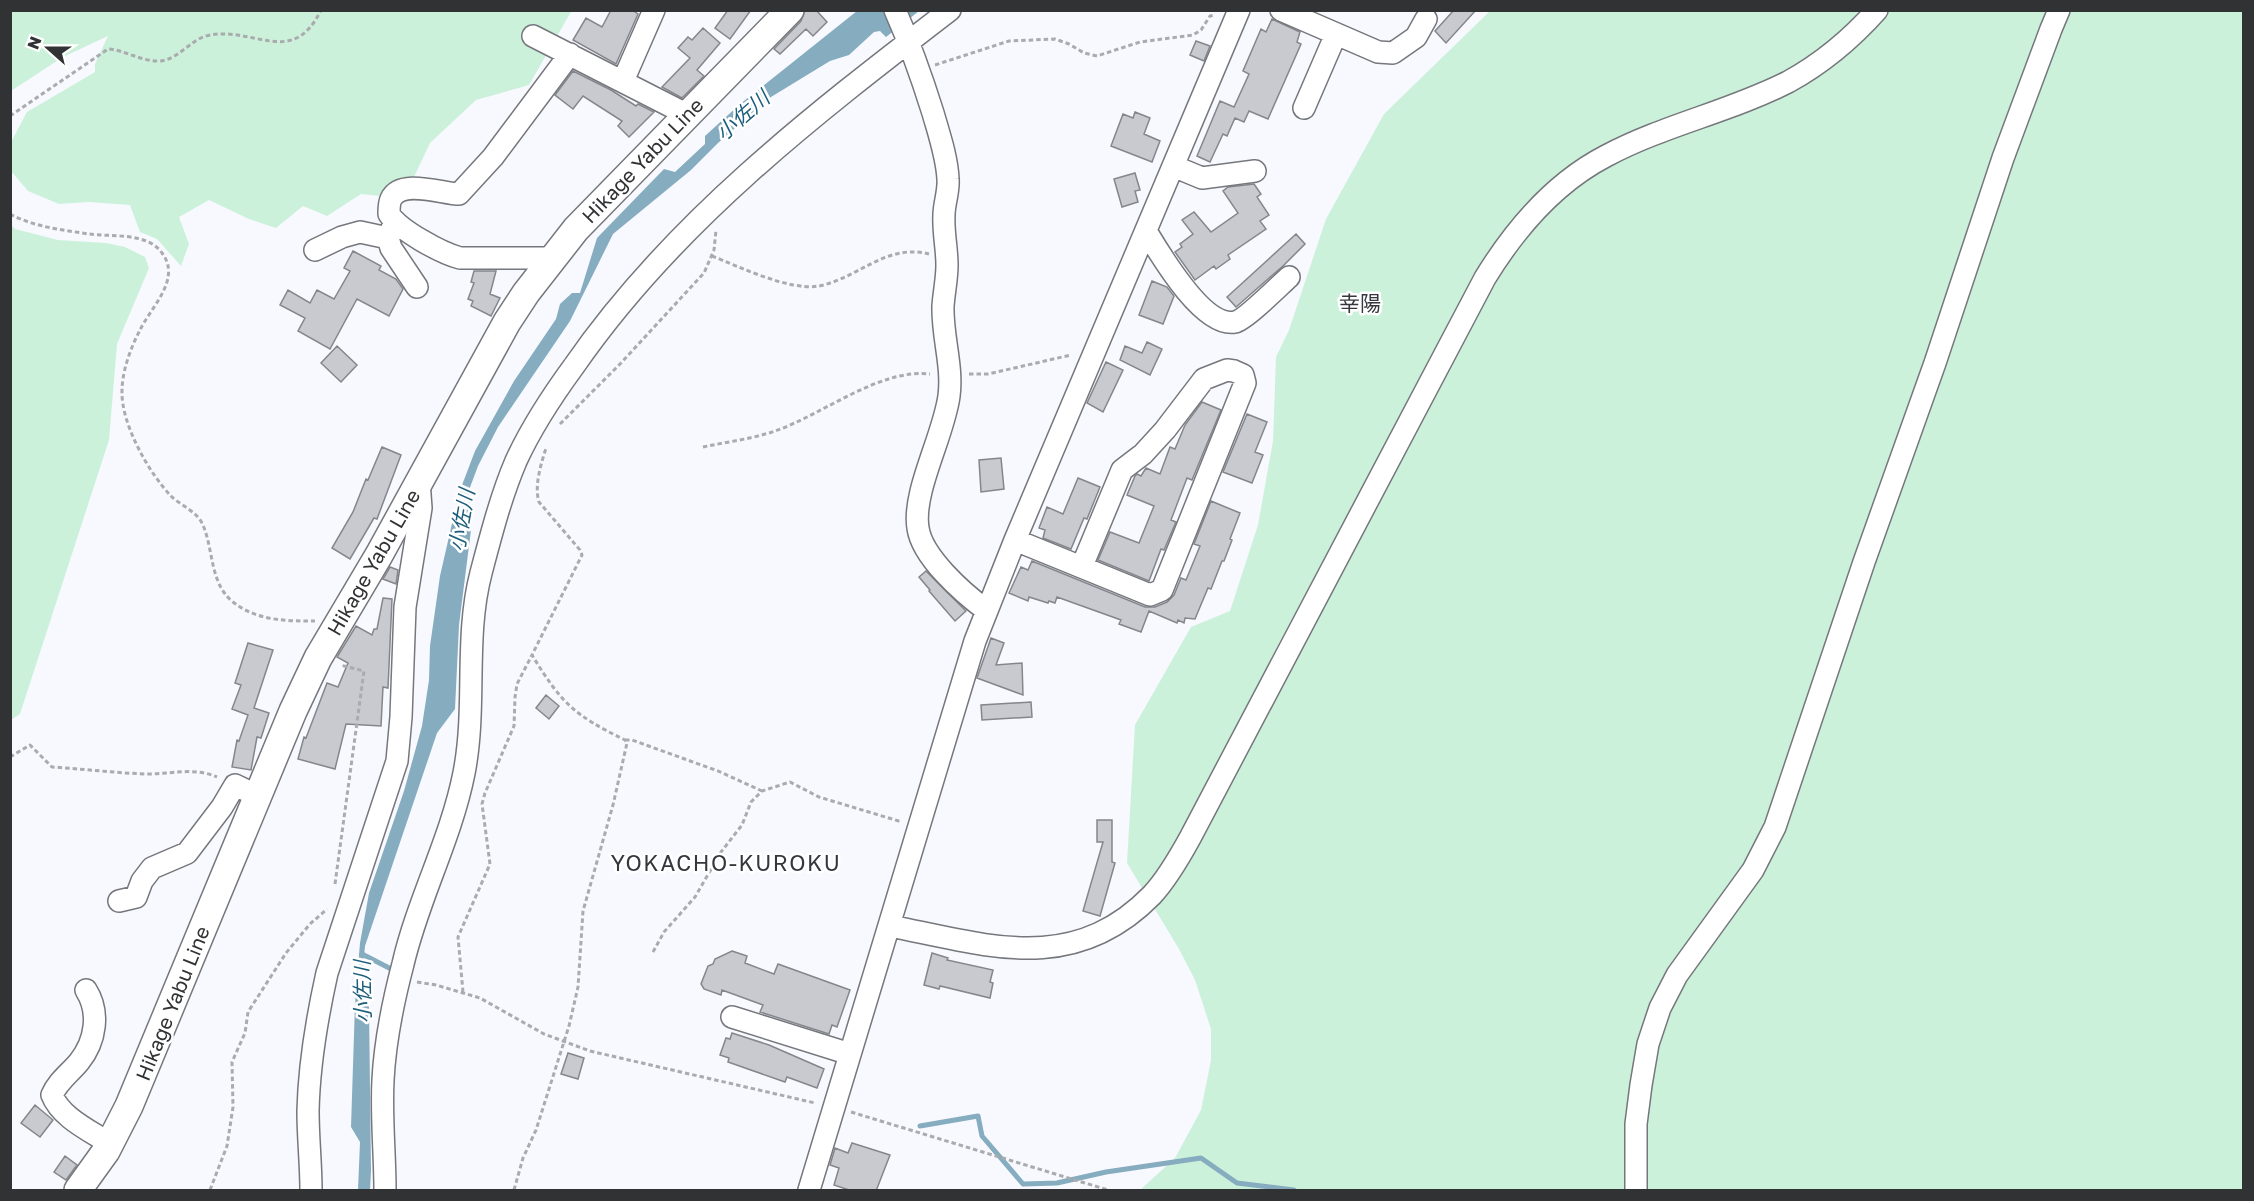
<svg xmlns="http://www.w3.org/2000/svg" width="2254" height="1201" font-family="'Golos Text','Noto Sans JP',sans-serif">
	<rect width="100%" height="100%" fill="#f7f9fe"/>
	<!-- green -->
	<path fill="#ccf1da" d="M572,10L529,85L476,100L430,143L413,179L380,196L361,194L327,216L303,206L276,228L249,219L209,200L179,217L189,244L181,266L157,239L140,232L130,205L89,202L59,204L28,191L11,171V142L27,112L95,72V64L108,36L63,57L11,91V11Z
		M1490,11H2243V1190H1140L1175,1158L1201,1110L1211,1060V1029L1195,980L1179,949L1127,863L1135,725L1191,627L1230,611L1258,525L1273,441L1276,357L1289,330L1326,219L1384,114Z
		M11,225L15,229L58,240L106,243L125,247L145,257L149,268L117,344L109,440L20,714L11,720Z"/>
	<!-- water -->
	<path fill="#86acbf" d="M857,11H919L886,37L880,31L874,32L849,55L830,61L771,97L718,143L691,170L613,234L570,321L498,427L478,466L469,490L471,530L459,625L455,709L437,733L365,946L361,990L369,1007L371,1171L370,1190H358L360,1142L351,1127L355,1004L360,943L369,893L404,791L422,726L429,680L430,646L440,576L459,493L475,451L514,381L556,319L560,304L572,293H580L597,238L664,169L675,172L705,144V136L739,105Z"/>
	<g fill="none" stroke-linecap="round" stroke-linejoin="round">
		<!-- stream -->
		<path stroke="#86acbf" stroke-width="5" d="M362,954L393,970
			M920,1126L978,1116L982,1136L1023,1184L1057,1183L1106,1172L1201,1158L1237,1183L1294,1190"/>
	</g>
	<!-- building -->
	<path fill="#c8cad0" stroke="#84868c" stroke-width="1.5" d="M611,10H632L638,14L616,64L573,40L586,18L602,27Z
		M728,10H751L730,39L715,28Z
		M805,10H816L827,22L813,36L806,29L780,54L774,49L801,21Z
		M1454,10H1476L1446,43L1435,31Z
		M1272,19L1300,32L1297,42L1301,44L1268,119L1249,111L1244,122L1235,118L1227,136L1223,134L1210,162L1197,156L1220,101L1234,107L1249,74L1243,71L1261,29L1266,32Z
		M703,28L720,43L697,70L704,76L682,98L662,87L690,58L678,48L688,37L692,40Z
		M1196,41L1210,46L1204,61L1190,55Z
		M573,71L611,90L636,106L638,104L654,112L629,137L618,126L622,121L583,96L573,109L555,95Z
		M1135,112L1150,118L1144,134L1160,141L1152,162L1111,146L1123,114L1133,118Z
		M1135,173L1140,190L1135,191L1138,202L1122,207L1114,179Z
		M1254,184L1261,194L1257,197L1269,215L1260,221L1266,229L1228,255L1230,259L1216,269L1214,266L1195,280L1175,252L1182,247L1180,244L1193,234L1182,220L1194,212L1211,232L1238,213L1223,191L1228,187Z
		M1296,234L1305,244L1283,266L1236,307L1227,297Z
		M353,251L381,266L379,270L396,279L403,289L389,316L357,299L330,349L298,331L305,318L280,305L288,290L310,303L317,290L334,299L350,271L344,268Z
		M474,271H496L490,294L500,298L491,316L471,306L473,301L468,299L474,283L471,282Z
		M1152,281L1167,287L1174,296L1163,324L1139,315Z
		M1147,342L1162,349L1150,375L1120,360L1125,346L1142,353Z
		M337,346L357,365L341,382L321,363Z
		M1106,362L1123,370L1103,412L1087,403Z
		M1202,402L1221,410L1192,480L1187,478L1171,520L1176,522L1164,550L1161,549L1149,581L1098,560L1110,532L1139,543L1154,506L1127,495L1135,476L1137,474L1141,476L1146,468L1160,474L1170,447L1175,449L1185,425Z
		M1247,414L1267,422L1255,452L1263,455L1252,483L1223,472Z
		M382,447L401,455L377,519L374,518L350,559L332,548L353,512L366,479L368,480Z
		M1001,458L1004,489L981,492L979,460Z
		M1078,478L1100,487L1087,519L1084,518L1071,549L1043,538L1045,530L1039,528L1047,507L1063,514Z
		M1211,501L1240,513L1230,539L1232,540L1224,561H1222L1211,589L1208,588L1195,619L1185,618L1184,623L1178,620L1177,623L1149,611L1141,632L1119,624L1121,620L1057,597L1055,603L1049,601L1048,603L1029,597L1028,601L1009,593L1021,567L1028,570L1032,561L1145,607H1155L1167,602L1174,595L1181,578L1186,580L1200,546L1194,544Z
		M390,567L398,570L396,584L383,579Z
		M926,571L966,611L955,621L929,591L930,590L919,577Z
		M383,598L392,599L388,688L383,687L381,726L346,724L335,769L298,759L304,737L306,738L327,683L338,687L348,663L337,657L356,626L372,635L374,629H377Z
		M991,638L1004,643L996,665L1022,663L1023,695L977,678Z
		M248,643L273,650L254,708L269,713L261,738L257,737L251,770L232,767L237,740L239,741L248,715L232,709L241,685L235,683Z
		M546,695L559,706L549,719L536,708Z
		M1031,702L1032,717L982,720L981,705Z
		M1097,820H1112V862L1115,863L1100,916L1083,911L1103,842H1097Z
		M732,951L747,956L745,963L774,974L778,964L850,990L837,1027L832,1025L829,1034L760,1012L763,1005L722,990L721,995L704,989L701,984L708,966L713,964L715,959Z
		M932,953L948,958L947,960L993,970L990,982L993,983L990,998L940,986L939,989L924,985Z
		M732,1033L769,1045L824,1069L817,1088L787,1077L785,1082L728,1062L729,1058L720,1055L726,1038L730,1039Z
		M568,1053L584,1058L578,1079L561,1074Z
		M35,1105L53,1120L40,1137L21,1123Z
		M852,1143L890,1155L876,1191H852L834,1185L839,1168L830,1165L835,1148L848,1153Z
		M65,1156L77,1165L66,1180L54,1172Z"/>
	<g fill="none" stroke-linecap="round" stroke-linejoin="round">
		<defs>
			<path id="minor" d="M895,10C910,44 922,78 933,113C939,134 947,157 948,179C949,192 944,203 944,215C943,232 947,248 947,265C947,279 944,292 943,306C942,336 953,366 949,396C944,435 912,492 918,528C922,557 963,593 986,610
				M1281,10L1378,52L1393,53L1416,37L1426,19
				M533,36L686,114
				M623,81L654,10
				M1304,108L1336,34
				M1173,166L1202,178L1255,171
				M393,226L388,238L391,248L417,287
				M1146,231C1160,254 1203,328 1235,322C1245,320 1279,286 1289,277
				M315,250L342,237L360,232L388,238
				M553,258H460C441,253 399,230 389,214C389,209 389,203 391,199C401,178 443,194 459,194L493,157L570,54
				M1015,540L1150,595L1162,590L1245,383L1243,375L1234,371L1227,370L1204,379L1165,430L1143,454L1122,470L1082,566
				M119,901L136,897L142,881L152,868L187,853L222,807L235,785L258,796
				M890,926C987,945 1073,976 1152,895C1167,879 1179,858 1190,838L1485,278C1515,229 1554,183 1606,156C1664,125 1729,112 1788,82C1821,64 1852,38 1877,10
				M86,990C100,1012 96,1041 79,1062C70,1073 58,1081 52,1095C61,1118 91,1131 110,1144
				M732,1017L850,1054
				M311,1190C311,1164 308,1138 308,1111C309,1065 317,1018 327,973L397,761L401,717L405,607L421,508L419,481
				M385,1190C385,1154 381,1116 383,1080C385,1041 393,1002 403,964C418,899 451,839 464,773C477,707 464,638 481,573C491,535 501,496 516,461C532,426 552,396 574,366C673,223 812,116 950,10
				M809,1190L975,641L1015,540L1239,10
				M1636,1190V1124L1641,1085L1648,1044L1660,1008L1677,975L1753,870L1775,827L1864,562L1935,363L2003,158L2051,29L2059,10"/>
			<path id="major" d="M78,1190L106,1151L129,1106L293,711L318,658L379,555L507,322L526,293L576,229L790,10"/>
		</defs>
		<!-- minor casing -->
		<use href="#minor" stroke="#75777c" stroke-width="24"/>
		<!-- major casing -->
		<use href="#major" stroke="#75777c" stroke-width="30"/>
		<!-- path -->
		<path stroke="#a9abae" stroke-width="3" stroke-dasharray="4.5 3" stroke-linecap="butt" d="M935,65L1009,41L1055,39L1069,44L1084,53L1097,56L1140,42L1193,35L1201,30L1210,16L1215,15
			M10,116L108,49C125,50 140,61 158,61C177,61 189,41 206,36C252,24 292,70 321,10
			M10,214C34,227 63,230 89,234C112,237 147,232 162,253C182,279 151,307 140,330C131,347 122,371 122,391C121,424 149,473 171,496C180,505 196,511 202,523C214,548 209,583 233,602C257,621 286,621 315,621
			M712,256C740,267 789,291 819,286C859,278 886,243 929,254
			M969,374H988L1071,355
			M560,424L620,364L704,273L714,250L716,230
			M703,447C726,442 752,439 775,431C822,415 880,368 930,374
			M625,740H632L718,771L762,791
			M10,757L30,745L52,767C84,769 115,773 147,774C171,774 194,767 217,777
			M335,884L364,671L340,665
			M653,952L664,932L695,897L721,852L742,825L751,802L762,791L790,782L819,797L902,822
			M417,982L436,985L480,998L544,1034L590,1051L815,1103
			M463,992L458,937L490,864L482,804L485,793L514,726L515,697L517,684L532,655
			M851,1112L1108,1190
			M210,1190L227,1146L233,1107L232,1062L245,1033L248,1012L286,953L310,924L327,909
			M514,1190L523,1158L536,1130L569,1026L578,987L583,911L613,805L627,743L625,740C574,715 562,704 532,655L582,555L580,550L539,502C534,486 541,464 546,448"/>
		<!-- minor -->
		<use href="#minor" stroke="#fff" stroke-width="21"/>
		<!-- major -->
		<use href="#major" stroke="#fff" stroke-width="27"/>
	</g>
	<g text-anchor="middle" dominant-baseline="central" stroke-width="5" stroke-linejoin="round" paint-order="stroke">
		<!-- street labels -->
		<g font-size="20" fill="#313234" stroke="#fff">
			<text transform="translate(642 160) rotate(-46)">Hikage Yabu Line</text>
			<text transform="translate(373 562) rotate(-60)">Hikage Yabu Line</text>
			<text transform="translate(172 1003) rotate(-68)">Hikage Yabu Line</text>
		</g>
		<!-- water labels -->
		<g font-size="21" font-style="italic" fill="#1d5f7c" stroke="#fff">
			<text transform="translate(742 115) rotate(-41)">小佐川</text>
			<text transform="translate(461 520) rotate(-80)">小佐川</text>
			<text transform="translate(362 992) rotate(-91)">小佐川</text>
		</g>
		<!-- neighbourhood labels -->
		<g font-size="21" fill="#36373c" stroke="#fff">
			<text x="1360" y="303">幸陽</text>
		</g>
		<!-- quarter labels -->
		<g font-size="22" letter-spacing="1.5" fill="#36373c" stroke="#fff">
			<text x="726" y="862">YOKACHO-KUROKU</text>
		</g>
	</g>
	<!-- border -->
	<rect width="2254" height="1201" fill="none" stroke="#313234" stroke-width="24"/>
	<!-- north arrow -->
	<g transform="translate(48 48) rotate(291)" stroke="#ffffff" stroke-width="4.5" paint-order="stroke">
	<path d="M0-4.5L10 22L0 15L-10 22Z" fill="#313234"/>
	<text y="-9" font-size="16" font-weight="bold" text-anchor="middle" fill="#313234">N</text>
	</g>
</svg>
